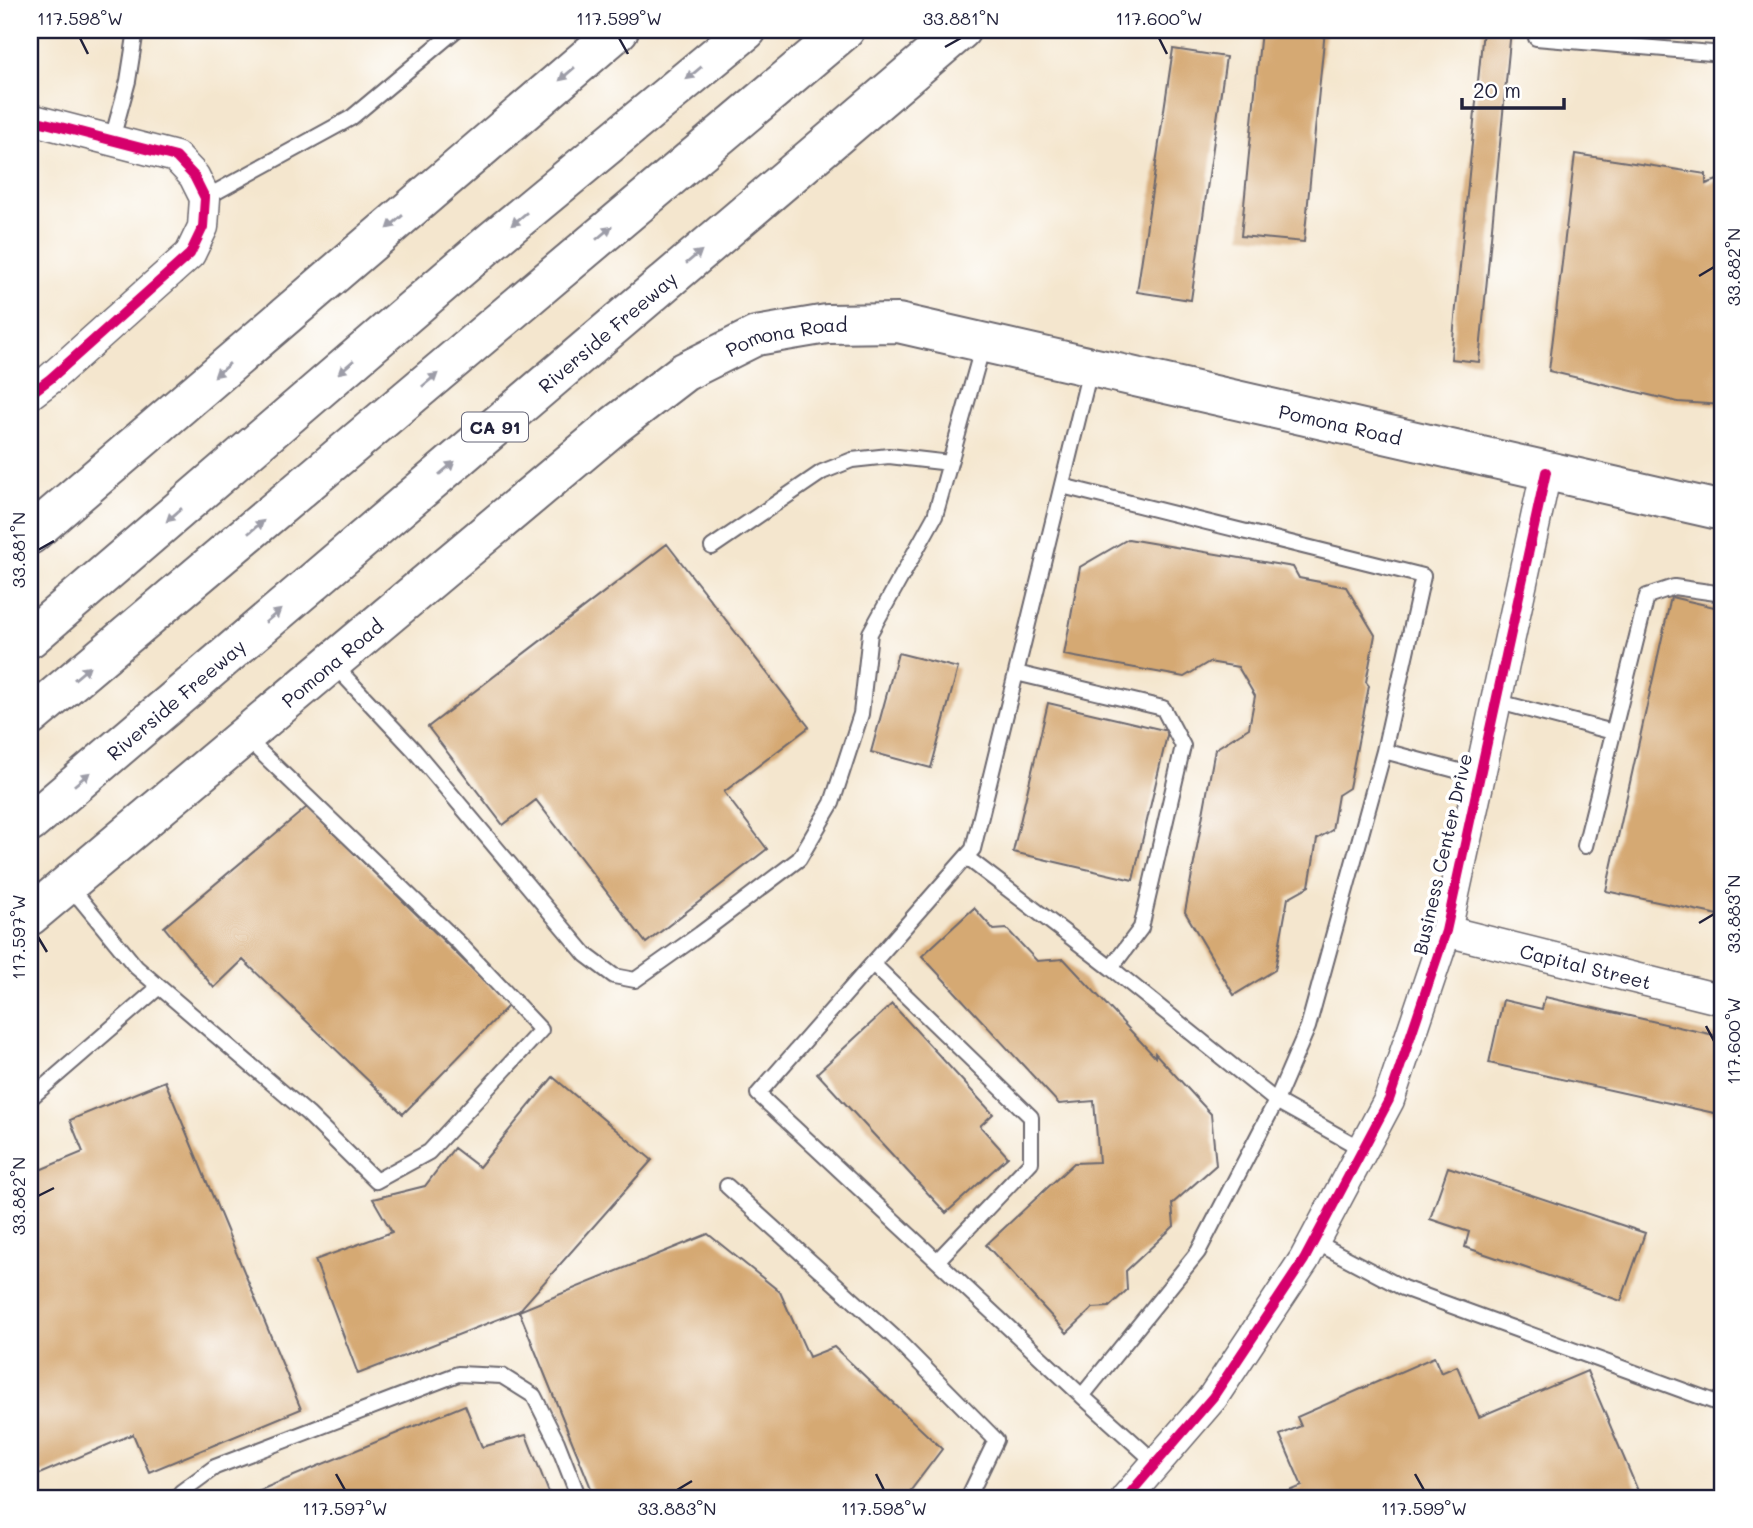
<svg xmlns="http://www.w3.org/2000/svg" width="1753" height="1528" font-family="Mali,sans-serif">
	<rect width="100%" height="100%" fill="#fff"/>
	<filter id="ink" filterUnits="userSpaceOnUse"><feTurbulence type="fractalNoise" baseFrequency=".0143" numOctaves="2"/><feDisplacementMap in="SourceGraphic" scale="14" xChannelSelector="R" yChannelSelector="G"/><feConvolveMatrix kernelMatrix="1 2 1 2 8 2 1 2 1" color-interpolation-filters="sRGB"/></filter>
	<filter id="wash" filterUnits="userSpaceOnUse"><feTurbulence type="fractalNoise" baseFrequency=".00686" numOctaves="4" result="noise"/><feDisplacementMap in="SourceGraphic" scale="28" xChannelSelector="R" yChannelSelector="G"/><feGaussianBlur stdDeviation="1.57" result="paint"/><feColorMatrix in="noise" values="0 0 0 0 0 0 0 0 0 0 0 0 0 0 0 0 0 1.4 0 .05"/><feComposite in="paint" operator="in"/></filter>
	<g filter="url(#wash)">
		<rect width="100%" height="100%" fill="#f4e6ce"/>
		<g id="blocks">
			<!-- building -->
			<path fill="#d5a973" d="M1261,30H1325L1304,242L1241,236Z
				M1483,30H1511L1479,362L1451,359Z
				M1173,49L1226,57L1191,300L1137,292Z
				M1575,154L1706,174V184L1723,178V405L1678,402L1549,371Z
				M1128,539L1293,567L1299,578L1346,587L1375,635L1366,682L1369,686L1349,788L1338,795L1332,830L1317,839L1309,886L1288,898L1275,970L1234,995L1185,912L1215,749L1249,728L1255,696L1238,667L1209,662L1184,677L1064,655L1080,567Z
				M667,544L809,727L724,792L767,849L646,943L536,800L503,825L428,727Z
				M1671,597L1723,609V916L1606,891Z
				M898,653L958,668L931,768L871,752Z
				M1048,703L1168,731L1133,880L1013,852Z
				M307,807L509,1005L403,1114L243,960L214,988L164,927Z
				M974,908L994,930L1007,929L1037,961L1064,959L1155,1057V1053L1211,1114L1216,1165L1172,1204L1174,1226L1126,1271L1127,1290L1109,1307L1093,1308L1067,1333L986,1245L1074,1163L1099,1162L1094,1101L1059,1104L922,956Z
				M1545,997L1723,1037V1115L1489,1063L1503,1000L1542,1009Z
				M892,1004L993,1114L980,1126L1008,1157L946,1213L817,1073Z
				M553,1077L652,1160L519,1311L358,1374L315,1260L392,1232L373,1199L425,1186L454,1148L479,1167Z
				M165,1081L301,1409L149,1472L133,1434L30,1478V1174L83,1152L70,1120Z
				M1448,1167L1645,1233L1621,1301L1465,1247L1469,1232L1430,1219Z
				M708,1234L780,1292L809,1357L834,1347L942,1449L905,1498H595L519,1311Z
				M1434,1357L1441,1373L1457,1366L1479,1417L1587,1371L1641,1498H1273L1302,1486L1280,1435L1301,1426L1297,1417Z
				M465,1405L482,1447L526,1435L551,1498H241Z"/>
		</g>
	</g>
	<g filter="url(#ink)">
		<use href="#blocks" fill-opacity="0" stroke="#6c676e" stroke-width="2"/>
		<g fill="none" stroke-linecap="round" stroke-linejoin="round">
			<defs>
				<path id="service" d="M1536,38L1723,54
					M112,139L128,81L136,30
					M205,198L351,118L456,30
					M1062,486L1423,576L1384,751L1478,776
					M712,547L822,472L852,460L889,456L950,463
					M333,664L414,750L586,955L614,976L635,980L700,934L799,859L832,803L861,714L870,633L935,516L983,345
					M1016,673L1163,708L1183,746L1141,928L1111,968
					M1495,701L1613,732
					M1585,846L1647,596L1674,587L1723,594
					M966,857L1111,968L1276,1101L1308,1027L1384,751
					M69,885L136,967L308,1114L376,1181L429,1152L541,1030L459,943L246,738
					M873,964L1031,1117V1162L937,1261
					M33,1096L159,987
					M727,1186L894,1337L996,1440L968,1498
					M1314,1241L1403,1288L1723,1405
					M1082,1396L758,1094L973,849L1090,370
					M1156,1463L1082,1396L1198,1252L1276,1101L1362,1149
					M178,1498L181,1492L215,1467L458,1374L502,1376L534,1396L557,1442L579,1498"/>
				<g id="minor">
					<path d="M30,119L176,157L194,176L205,198L203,227L190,254L50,379L30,394"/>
					<path id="s1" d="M1446,931L1723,1000"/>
					<path d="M1126,1498L1213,1397L1304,1260L1389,1100L1446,931L1546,472"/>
				</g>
				<g id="secondary">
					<path id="s2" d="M30,916L615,425L684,372L756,336L827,324L898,323L1723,511"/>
				</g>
				<g id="motorway">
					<path d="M30,535L619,30"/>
					<path d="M30,638L493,240L747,30"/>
					<path d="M30,717L845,30"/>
					<path id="s3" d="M30,823L961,30"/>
				</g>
			</defs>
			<!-- service casing -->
			<use href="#service" stroke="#6c676e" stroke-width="18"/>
			<!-- minor casing -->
			<use href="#minor" stroke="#6c676e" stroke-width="33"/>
			<!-- secondary casing -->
			<use href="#secondary" stroke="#6c676e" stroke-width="42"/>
			<!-- motorway casing -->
			<use href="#motorway" stroke="#6c676e" stroke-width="42"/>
			<!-- service -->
			<use href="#service" stroke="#fff" stroke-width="14"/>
			<!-- minor -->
			<use href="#minor" stroke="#fff" stroke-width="30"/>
			<!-- secondary -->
			<use href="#secondary" stroke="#fff" stroke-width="38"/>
			<!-- motorway -->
			<use href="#motorway" stroke="#fff" stroke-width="38"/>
			<defs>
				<path id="cycleway" d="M30,119L176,157L194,176L205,198L203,227L190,254L50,379L30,394
					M1126,1498L1213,1397L1304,1260L1389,1100L1446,931L1546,472"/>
			</defs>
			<!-- cycleway casing -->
			<use href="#cycleway" stroke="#fff" stroke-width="15"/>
			<!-- cycleway -->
			<use href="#cycleway" stroke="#d6006c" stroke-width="10"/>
		</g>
		<!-- one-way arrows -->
		<defs><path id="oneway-solid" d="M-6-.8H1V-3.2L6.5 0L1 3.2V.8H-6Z" transform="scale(1.75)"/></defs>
		<g fill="#9c9ca7">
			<use href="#oneway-solid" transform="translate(694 73) rotate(140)"/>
			<use href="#oneway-solid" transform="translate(567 74) rotate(139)"/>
			<use href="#oneway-solid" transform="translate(519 219) rotate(140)"/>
			<use href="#oneway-solid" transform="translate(395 222) rotate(139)"/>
			<use href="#oneway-solid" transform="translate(604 233) rotate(-40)"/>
			<use href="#oneway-solid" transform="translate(694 257) rotate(-40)"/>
			<use href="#oneway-solid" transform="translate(346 367) rotate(139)"/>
			<use href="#oneway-solid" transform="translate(222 370) rotate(139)"/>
			<use href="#oneway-solid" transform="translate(430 380) rotate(-40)"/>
			<use href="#oneway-solid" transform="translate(447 468) rotate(-40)"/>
			<use href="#oneway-solid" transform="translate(174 515) rotate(139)"/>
			<use href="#oneway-solid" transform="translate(256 527) rotate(-40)"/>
			<use href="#oneway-solid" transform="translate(273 616) rotate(-40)"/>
			<use href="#oneway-solid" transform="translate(82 673) rotate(-40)"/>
			<use href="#oneway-solid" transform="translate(82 779) rotate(-40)"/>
		</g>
	</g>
	<!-- ticks -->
	<path fill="none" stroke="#22223b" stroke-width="2.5" d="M80,38L88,54M619,38L628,54M1159,38L1167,54M945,47L961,38M1699,276L1714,267M38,550L54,541M1699,923L1714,914M38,937L47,952M1706,1026L1714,1041M38,1196L54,1188M336,1474L345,1490M876,1474L884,1490M1415,1474L1424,1490M677,1490L692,1481"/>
	<g text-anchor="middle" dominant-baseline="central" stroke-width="7" stroke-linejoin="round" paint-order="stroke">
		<!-- shield labels -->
		<rect fill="#fff" stroke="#646476" stroke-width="2" x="462" y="412.5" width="66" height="29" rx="5"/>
		<g font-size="18" font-weight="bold" fill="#22223b">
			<text x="495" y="427">CA 91</text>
		</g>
		<!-- street labels -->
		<g font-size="19" fill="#22223b" stroke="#fff">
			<text stroke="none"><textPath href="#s3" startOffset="758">Riverside Freeway</textPath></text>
			<text stroke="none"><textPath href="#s2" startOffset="961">Pomona Road</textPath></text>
			<text stroke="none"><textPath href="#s2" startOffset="1528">Pomona Road</textPath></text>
			<text stroke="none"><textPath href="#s2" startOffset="394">Pomona Road</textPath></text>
			<text stroke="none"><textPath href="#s3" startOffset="191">Riverside Freeway</textPath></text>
			<text transform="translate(1442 854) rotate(-77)">Business Center Drive</text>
			<text stroke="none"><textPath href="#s1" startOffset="144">Capital Street</textPath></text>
		</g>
	</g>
	<!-- margin -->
	<rect width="1753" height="1528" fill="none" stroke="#fff" stroke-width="77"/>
	<!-- scale -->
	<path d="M1462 98v10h102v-10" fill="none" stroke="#22223b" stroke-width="3.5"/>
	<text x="1473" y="98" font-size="21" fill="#22223b" stroke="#ffffff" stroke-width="5" paint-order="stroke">20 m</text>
	<rect x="38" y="38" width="1676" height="1452" fill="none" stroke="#22223b" stroke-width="2.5"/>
	<g font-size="18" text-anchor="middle" fill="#22223b">
		<text x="80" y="25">117.598°W</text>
		<text x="619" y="25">117.599°W</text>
		<text x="961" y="25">33.881°N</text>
		<text x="1159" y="25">117.600°W</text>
		<text transform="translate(1734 267) rotate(-90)" y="6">33.882°N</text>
		<text transform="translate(19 550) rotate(-90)" y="6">33.881°N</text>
		<text transform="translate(1734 914) rotate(-90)" y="6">33.883°N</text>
		<text transform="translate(19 937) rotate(-90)" y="6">117.597°W</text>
		<text transform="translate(1734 1041) rotate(-90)" y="6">117.600°W</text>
		<text transform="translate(19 1196) rotate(-90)" y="6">33.882°N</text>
		<text x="345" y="1515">117.597°W</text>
		<text x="677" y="1515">33.883°N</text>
		<text x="884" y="1515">117.598°W</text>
		<text x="1424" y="1515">117.599°W</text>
	</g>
</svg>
